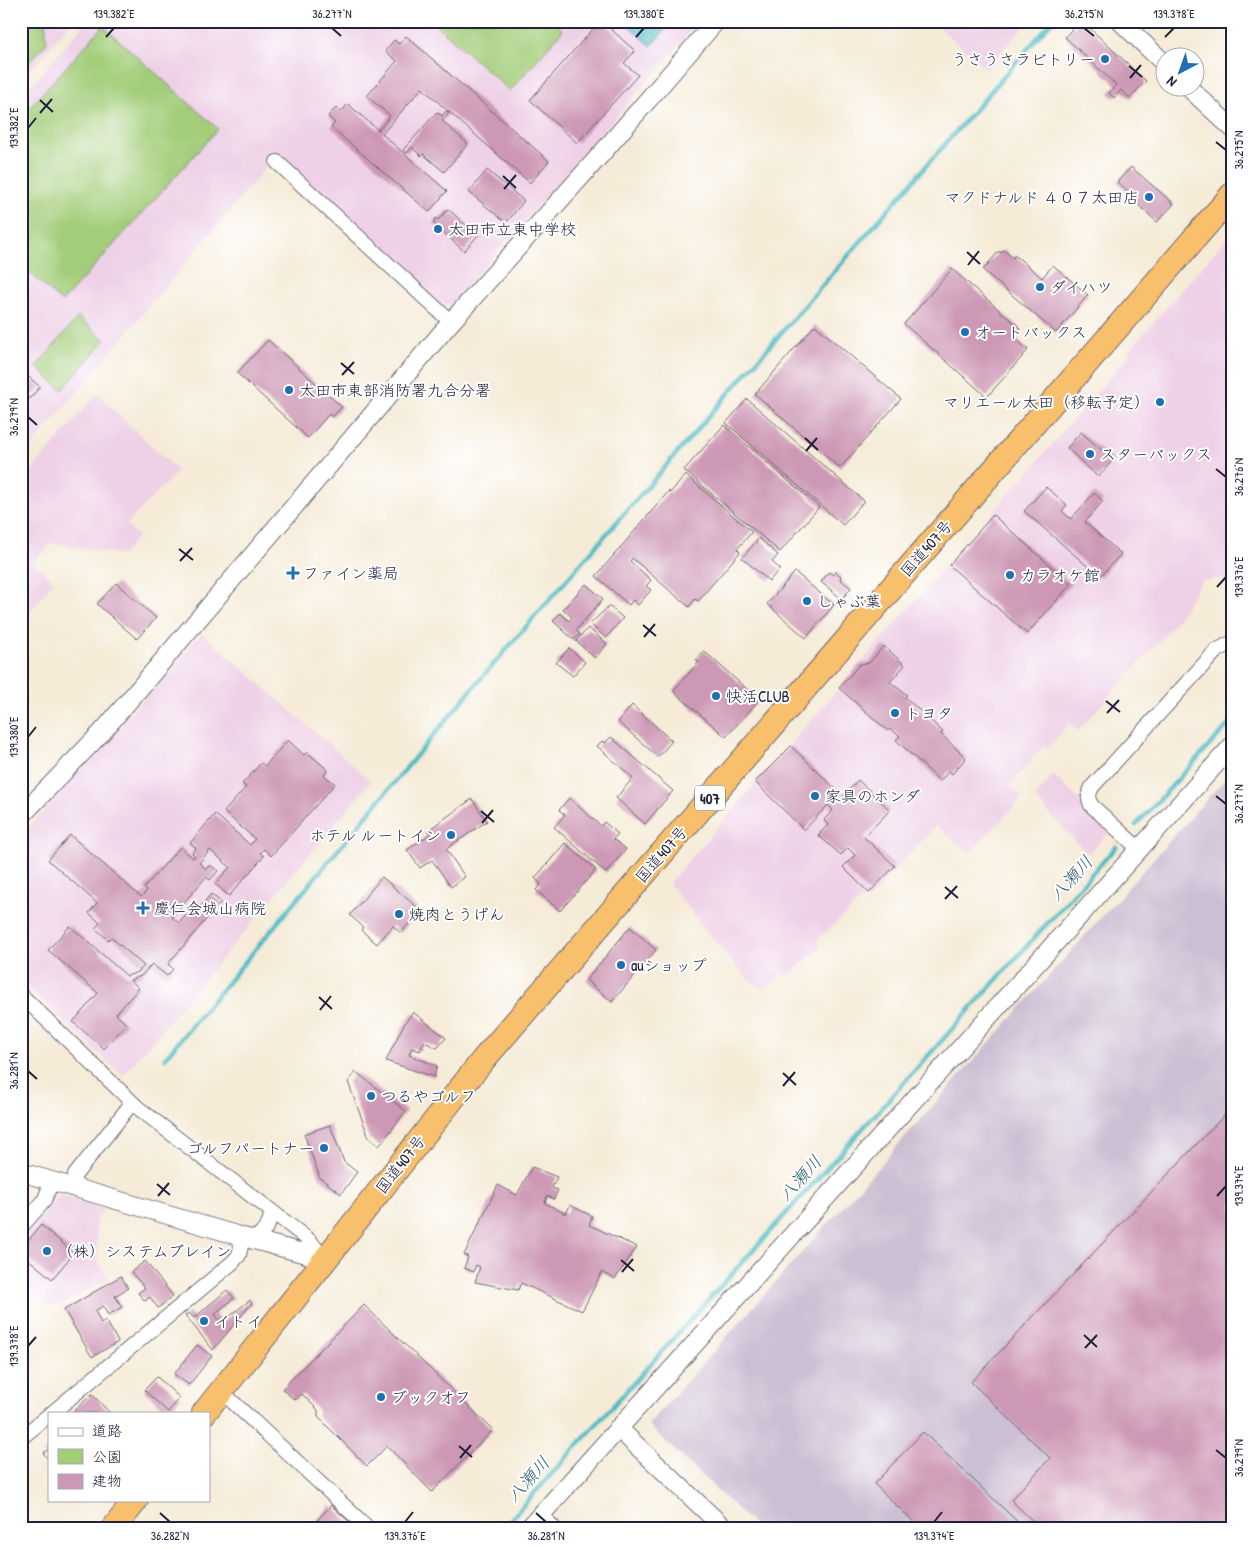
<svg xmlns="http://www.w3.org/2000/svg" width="1253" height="1549" font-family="'Patrick Hand','Klee One',sans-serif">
	<rect width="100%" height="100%" fill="#fff"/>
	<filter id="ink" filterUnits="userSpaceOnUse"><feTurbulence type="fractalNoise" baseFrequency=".02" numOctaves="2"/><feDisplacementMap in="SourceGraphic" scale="10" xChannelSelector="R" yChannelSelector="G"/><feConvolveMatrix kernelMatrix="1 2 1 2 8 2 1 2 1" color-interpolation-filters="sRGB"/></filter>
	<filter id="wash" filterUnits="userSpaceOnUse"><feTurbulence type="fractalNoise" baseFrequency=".0096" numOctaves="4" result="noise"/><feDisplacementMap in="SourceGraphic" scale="20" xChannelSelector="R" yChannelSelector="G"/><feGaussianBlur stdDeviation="1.12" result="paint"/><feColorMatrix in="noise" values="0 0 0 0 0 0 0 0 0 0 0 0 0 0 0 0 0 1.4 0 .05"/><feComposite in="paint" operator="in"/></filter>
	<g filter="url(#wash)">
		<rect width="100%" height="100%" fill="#f5ebd7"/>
		<!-- built -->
		<path fill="#eed0e7" d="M21,21H72L21,81Z
			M87,21H700L452,304H439L277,154L21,459V97Z
			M932,21H1029L986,69Z
			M1232,232V591L1223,578L1201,581L1178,618L1161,639L1078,731L1069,723L1048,748L1044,745L1010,786L1023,797L969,854L936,825L868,900L864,897L817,940L821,947L787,977L783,973L764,989L748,980L703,927L669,883L1047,450L1130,354L1128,352Z
			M97,394L178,471L126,525L138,536L122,555L52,543L33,562L54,581L22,622L21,483Z
			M202,633L371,781L123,1076L21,981V836Z
			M1053,775L1111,830L1088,854L1035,798Z
			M60,1195L102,1209V1214L97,1216V1259L109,1279L64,1304L46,1307L21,1279V1238Z"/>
		<!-- industrial -->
		<path fill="#ccbed3" d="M1232,771V1528H757L648,1425Z"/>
		<!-- green -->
		<path fill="#a3cd79" stroke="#62785a" d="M21,21H45L47,43L21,71Z
			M432,21H553L563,30L510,91Z
			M103,26L218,129L62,302L21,265V117Z
			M78,317L105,340L62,390L36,367Z"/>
		<!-- water -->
		<path fill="#4dbbc5" stroke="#386e80" d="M623,21H673L651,46Z"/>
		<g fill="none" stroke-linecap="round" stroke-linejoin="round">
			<!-- stream -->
			<path stroke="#4dbbc5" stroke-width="4.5" d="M1136,825L1232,721
				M165,1058L472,689L1052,21
				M503,1528L1116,847"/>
		</g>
		<g id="blocks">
			<!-- building -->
			<path fill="#cd98b5" d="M600,21H602L635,51L624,63L638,75L577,143L530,100Z
				M1079,21H1082L1146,81L1130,98L1121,90L1114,98L1109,93L1116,85L1065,37Z
				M1218,21H1231L1224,29L1217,23Z
				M406,36L549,161L530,183L422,88L382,134L447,191L429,212L331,127L335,123L328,116L336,108L341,112L348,104L378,130L390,116L367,96L397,61L385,51L394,40L399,44Z
				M446,111L449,113L442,121L468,144L444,172L423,154L421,156L412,147L407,153L403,150L437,112L442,116Z
				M1131,167L1174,204L1157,222L1125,193L1127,191L1117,182Z
				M487,170L524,201L506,223L469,192Z
				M448,209L474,232L477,229L481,232L464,251L433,223L436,218L438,220Z
				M1004,250L1013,258L1015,255L1042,278L1053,265L1088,295L1056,333L983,270L999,251L1001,253Z
				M952,269L1020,328L1013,336L1028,350L987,397L904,324Z
				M815,325L901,399L840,468L755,394Z
				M268,340L342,407L332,417L329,414L308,438L237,373Z
				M21,370L40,387L21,408Z
				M747,399L864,501L843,525L726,423Z
				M724,425L819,507L780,552L684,470Z
				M1081,432L1113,460L1098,477L1067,448Z
				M686,475L752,532L737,549L740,552L698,601L695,599L689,607L632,558L630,561L651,580L646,586L651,590L638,605L633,600L629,605L596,576L669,491L670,493Z
				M1046,487L1067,505L1062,511L1071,519L1094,493L1103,501L1085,522L1121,554L1100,577L1024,511Z
				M993,515L1071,584L1027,634L949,565Z
				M759,538L778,555L772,562L780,569L769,581L742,558Z
				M795,572L834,605L806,638L767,604Z
				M829,572L833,575L836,572L841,576L840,579L851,588L842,599L821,582Z
				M116,583L156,618L137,639L97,604Z
				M586,584L603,599L576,630L580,634L574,640L553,621L560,613L569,621L572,617L563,609Z
				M609,606L623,618L606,638L590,624Z
				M588,628L607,644L595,658L576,641Z
				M884,646L905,665L890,682L907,695L905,697L943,732L941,734L966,758L952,774L949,771L940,781L896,740L900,736L890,729L888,731L839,688L860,664L869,663Z
				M569,648L585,662L573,676L556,663Z
				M704,651L759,700L726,737L673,691L699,662L696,660Z
				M632,705L672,741L658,757L618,722Z
				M611,737L673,791L645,824L616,798L633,778L597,746L602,741L605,743Z
				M288,740L304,755L307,752L328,770L324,775L335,784L271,856L264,849L260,853L264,856L229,896L215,884L230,867L210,850L199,863L206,869L210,865L218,871L210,880L206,877L172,917L179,923L196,904L200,907L211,894L221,902L168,964L173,969L167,976L152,964L141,976L130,980L139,988L116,1014L126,1024L104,1049L73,1022L98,993L48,950L70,926L127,976L138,972L144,966L111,937L108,940L95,928L100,923L89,913L97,903L48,860L70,835L141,897L147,891L144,888L180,847L193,858L195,856L192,853L196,848L190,843L215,814L250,845L255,839L224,812L246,787L242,784L261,763L265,766Z
				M791,746L841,794L836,798L839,801L858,780L890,810L864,837L895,866L869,893L843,867L855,855L848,848L841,855L818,835L828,825L824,820L833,810L828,805L804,830L755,782Z
				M569,798L601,826L604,822L618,834L613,839L626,849L606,873L554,827L565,815L559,810Z
				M472,799L487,821L446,849L465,877L451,887L432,860L420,868L407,850L430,834L427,831Z
				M565,843L596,870L560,911L536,890L541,884L535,878Z
				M382,877L420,910L401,933L393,926L377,944L361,930L363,927L350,915Z
				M630,927L656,950L612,1002L586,980Z
				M413,1012L446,1038L437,1048L424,1042L420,1051L412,1048L409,1055L437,1066L434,1077L386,1061L403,1026Z
				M356,1072L406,1111L379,1146L369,1138L348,1082Z
				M1232,1107V1528H1040L1011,1500L1050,1458L971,1382Z
				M330,1125L344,1162L357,1172L341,1194L320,1178L304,1134Z
				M532,1167L557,1177L552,1188L558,1190L554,1199L547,1196L545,1203L566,1214L570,1205L592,1216L589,1225L637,1247L615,1279L602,1272L582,1311L521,1283L518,1290L475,1282L480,1267L476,1265L473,1272L464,1268L468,1257L464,1255L498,1185L517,1195Z
				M41,1225L74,1253L52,1279L21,1253V1249Z
				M145,1261L173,1296L158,1308L150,1297L145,1301L138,1293L145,1288L131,1272Z
				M121,1276L128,1288L115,1296L122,1307L108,1315L103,1306L95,1311L101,1323L106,1320L118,1342L92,1357L64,1310Z
				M227,1290L234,1298L215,1314L221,1323L250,1300L252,1303L213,1350L185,1315L189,1313L194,1318Z
				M364,1305L493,1430L432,1492L387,1446L367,1466L318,1417V1410L302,1394L295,1400L282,1389Z
				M197,1345L212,1356L189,1385L174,1374Z
				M157,1377L180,1398L168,1412L144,1390Z
				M92,1394L110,1413H72Z
				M923,1432L1024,1528H920L874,1484Z
				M49,1449V1460L43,1453Z
				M331,1505L356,1528H310Z"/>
		</g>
	</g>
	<g filter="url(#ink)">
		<use href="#blocks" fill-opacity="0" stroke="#6c6872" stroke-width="1"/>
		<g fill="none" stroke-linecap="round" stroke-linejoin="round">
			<defs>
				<path id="minor" d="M277,162L451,322
					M1140,850L1091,805C1087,797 1089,794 1092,787L1216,651L1229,644
					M21,995L137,1107L310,1241L325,1259
					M71,1186L75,1175L132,1103
					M21,1227L44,1201L52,1181
					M252,1239C264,1233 271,1225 271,1211
					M221,1391L368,1528
					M52,1413L233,1262L239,1255L243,1237
					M21,1438L49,1415
					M541,1515L554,1528"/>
				<path id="tertiary" d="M1120,21L1166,65
					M1189,88L1232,128
					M21,816L103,731L451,322L603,152L716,21
					M21,1172L243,1237L325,1259
					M618,1428L724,1528
					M529,1528L1232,746"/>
				<path id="trunk" d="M204,1413L483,1060L1232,195
					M114,1528L136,1500"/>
			</defs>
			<!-- minor casing -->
			<use href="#minor" stroke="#6c6872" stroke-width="16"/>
			<!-- tertiary casing -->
			<use href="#tertiary" stroke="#6c6872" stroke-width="20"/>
			<!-- trunk casing -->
			<use href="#trunk" stroke="#6c6872" stroke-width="26"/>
			<!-- minor -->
			<use href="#minor" stroke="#fff" stroke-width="14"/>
			<!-- tertiary -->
			<use href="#tertiary" stroke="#fff" stroke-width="18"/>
			<!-- trunk -->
			<use href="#trunk" stroke="#f8bf6c" stroke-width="24"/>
		</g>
	</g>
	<!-- ticks -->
	<path fill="none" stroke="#22223b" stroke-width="2" d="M332,28L341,36M1084,28L1094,36M106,37L114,28M636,37L644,28M1165,37L1174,28M1129,66L1142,77M1130,78L1141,65M40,100L53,112M40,113L52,99M28,128L36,118M1216,142L1226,150M503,176L516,188M504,189L516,175M967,252L980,264M968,265L979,251M341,363L354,374M342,375L354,362M28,417L37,425M805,438L818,450M806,451L817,438M1216,469L1226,477M179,549L193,560M180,561L192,548M1217,587L1226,577M643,625L656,636M644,637L655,624M1106,701L1120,712M1107,713L1119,700M28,737L36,727M1216,796L1226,804M481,811L494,822M482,823L493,810M945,887L958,898M945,899L957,886M319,997L332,1009M320,1010L331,996M28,1071L37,1079M783,1073L796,1085M783,1086L795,1072M157,1184L170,1195M158,1196L169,1183M1217,1196L1226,1186M621,1260L634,1271M622,1272L633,1259M1084,1335L1097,1347M28,1346L36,1337M1085,1348L1097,1335M459,1446L472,1457M1216,1450L1226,1458M460,1458L471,1445M160,1513L170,1522M536,1513L546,1522M405,1522L413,1512M934,1522L942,1512"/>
	<!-- markers -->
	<g fill="#1f6fb2" stroke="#fff" stroke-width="2">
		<circle cx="1105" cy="59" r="5"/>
		<circle cx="1149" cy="197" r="5"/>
		<circle cx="438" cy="229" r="5"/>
		<circle cx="1040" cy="287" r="5"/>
		<circle cx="965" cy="332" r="5"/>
		<circle cx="289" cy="390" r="5"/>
		<circle cx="1160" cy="402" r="5"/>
		<circle cx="1090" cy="454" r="5"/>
		<path d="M290.5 565.5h5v5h5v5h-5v5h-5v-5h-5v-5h5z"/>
		<circle cx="1010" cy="575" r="5"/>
		<circle cx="807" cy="601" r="5"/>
		<circle cx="716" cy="696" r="5"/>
		<circle cx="895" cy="713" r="5"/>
		<circle cx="815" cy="796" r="5"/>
		<circle cx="451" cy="835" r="5"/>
		<path d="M140.5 900.5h5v5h5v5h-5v5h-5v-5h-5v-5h5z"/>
		<circle cx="399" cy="914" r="5"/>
		<circle cx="621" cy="965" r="5"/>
		<circle cx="371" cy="1096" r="5"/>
		<circle cx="324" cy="1148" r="5"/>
		<circle cx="47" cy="1251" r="5"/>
		<circle cx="204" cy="1321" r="5"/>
		<circle cx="381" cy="1397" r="5"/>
	</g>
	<g text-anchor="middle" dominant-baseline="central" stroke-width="4" stroke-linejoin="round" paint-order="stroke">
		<!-- shield labels -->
		<rect fill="#fff" stroke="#646476" stroke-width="1" x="695" y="785.5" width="30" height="25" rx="4"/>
		<g font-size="15" font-weight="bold" fill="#22223b">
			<text x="710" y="798">407</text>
		</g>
		<!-- poi labels -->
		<g font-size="16" fill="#22223b" stroke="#fff" text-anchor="start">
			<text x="1095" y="59" text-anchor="end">うさうさラビトリー</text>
			<text x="1139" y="197" text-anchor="end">マクドナルド ４０７太田店</text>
			<text x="448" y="229">太田市立東中学校</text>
			<text x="1050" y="287">ダイハツ</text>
			<text x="975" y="332">オートバックス</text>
			<text x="299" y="390">太田市東部消防署九合分署</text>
			<text x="1150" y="402" text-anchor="end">マリエール太田（移転予定）</text>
			<text x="1100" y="454">スターバックス</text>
			<text x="303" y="573">ファイン薬局</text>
			<text x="1020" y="575">カラオケ館</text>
			<text x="817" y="601">しゃぶ葉</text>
			<text x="726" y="696">快活CLUB</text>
			<text x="905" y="713">トヨタ</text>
			<text x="825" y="796">家具のホンダ</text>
			<text x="441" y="835" text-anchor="end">ホテル ルートイン</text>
			<text x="154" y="908">慶仁会城山病院</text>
			<text x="409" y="914">焼肉とうげん</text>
			<text x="631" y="965">auショップ</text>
			<text x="381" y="1096">つるやゴルフ</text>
			<text x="314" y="1148" text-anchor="end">ゴルフパートナー</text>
			<text x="57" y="1251">（株）システムブレイン</text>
			<text x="214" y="1321">イトイ</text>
			<text x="391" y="1397">ブックオフ</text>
		</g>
		<!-- street labels -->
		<g font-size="16" fill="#22223b" stroke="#fff">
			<text transform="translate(926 548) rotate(-49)">国道407号</text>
			<text transform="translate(661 854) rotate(-49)">国道407号</text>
			<text transform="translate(400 1164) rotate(-52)">国道407号</text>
		</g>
		<!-- water labels -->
		<g font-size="18" font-style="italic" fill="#335f72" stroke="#fff">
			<text transform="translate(1071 878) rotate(-48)">八瀬川</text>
			<text transform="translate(800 1178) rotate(-48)">八瀬川</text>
			<text transform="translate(528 1479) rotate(-48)">八瀬川</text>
		</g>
	</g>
	<!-- margin -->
	<rect width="1253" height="1549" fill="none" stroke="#fff" stroke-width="55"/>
	<!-- legend -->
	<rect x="48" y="1412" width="162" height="90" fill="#ffffff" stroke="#a7a7b1"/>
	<rect x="58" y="1428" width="25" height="8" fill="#ffffff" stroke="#a7a7b1"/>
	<text x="92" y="1436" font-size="15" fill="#22223b">道路</text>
	<rect x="58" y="1449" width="25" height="15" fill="#a3cd79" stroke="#a7a7b1"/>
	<text x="92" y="1462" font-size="15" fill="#22223b">公園</text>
	<rect x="58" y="1474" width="25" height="15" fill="#cd98b5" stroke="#a7a7b1"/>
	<text x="92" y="1486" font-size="15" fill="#22223b">建物</text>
	<!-- north arrow -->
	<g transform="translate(1180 72) rotate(221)"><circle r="24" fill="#ffffff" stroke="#a7a7b1"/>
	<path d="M0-4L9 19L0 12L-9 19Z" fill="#1f6fb2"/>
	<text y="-8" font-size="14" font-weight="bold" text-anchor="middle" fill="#22223b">N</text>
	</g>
	<rect x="28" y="28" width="1198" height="1494" fill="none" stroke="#22223b" stroke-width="2"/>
	<g font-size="12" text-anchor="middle" fill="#22223b">
		<text x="114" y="18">139.382°E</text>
		<text x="332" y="18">36.277°N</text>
		<text x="644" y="18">139.380°E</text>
		<text x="1084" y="18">36.275°N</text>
		<text x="1174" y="18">139.378°E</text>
		<text transform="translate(14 128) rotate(-90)" y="4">139.382°E</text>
		<text transform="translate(1239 150) rotate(-90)" y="4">36.275°N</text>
		<text transform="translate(14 417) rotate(-90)" y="4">36.279°N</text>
		<text transform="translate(1239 477) rotate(-90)" y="4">36.276°N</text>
		<text transform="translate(1239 577) rotate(-90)" y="4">139.376°E</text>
		<text transform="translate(14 737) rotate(-90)" y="4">139.380°E</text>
		<text transform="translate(1239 804) rotate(-90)" y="4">36.277°N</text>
		<text transform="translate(14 1071) rotate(-90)" y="4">36.281°N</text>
		<text transform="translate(1239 1186) rotate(-90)" y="4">139.374°E</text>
		<text transform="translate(14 1346) rotate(-90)" y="4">139.378°E</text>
		<text transform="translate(1239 1458) rotate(-90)" y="4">36.279°N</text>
		<text x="170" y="1540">36.282°N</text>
		<text x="405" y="1540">139.376°E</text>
		<text x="546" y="1540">36.281°N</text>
		<text x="934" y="1540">139.374°E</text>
	</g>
</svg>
